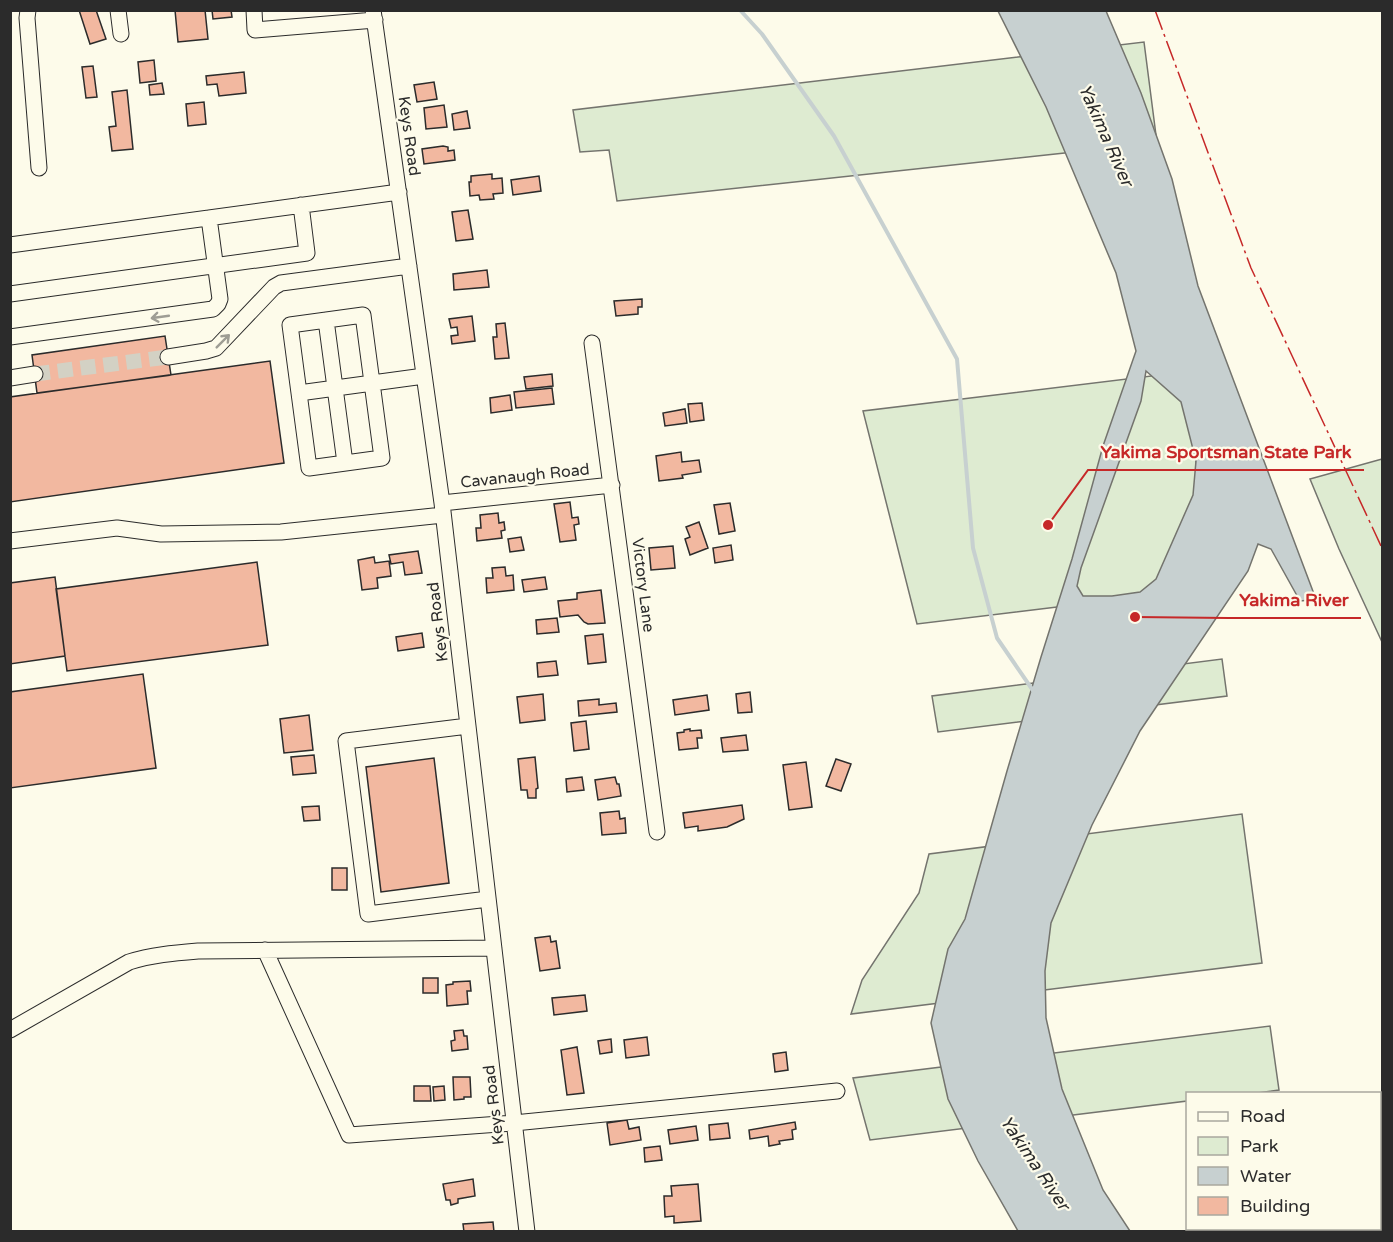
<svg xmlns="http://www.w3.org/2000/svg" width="1393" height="1242" font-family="'Varela Round',sans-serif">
	<rect width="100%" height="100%" fill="#fdfbea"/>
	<!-- green -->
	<path fill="#deebd1" stroke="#74746e" stroke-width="1.5" d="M1144,42L1157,143L617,201L609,150L580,152L573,110Z
		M1184,372L1213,588L917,624L863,411Z
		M1382,459V642L1339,549L1310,479Z
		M1222,659L1227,696L938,732L932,696Z
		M1242,814L1262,963L851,1014L862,980L919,893L929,854Z
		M1270,1026L1279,1090L1250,1094H1188L1187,1101L870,1140L853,1078Z"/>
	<!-- water -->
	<path fill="#c7d0d0" stroke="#74746e" stroke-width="1.5" fill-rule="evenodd" d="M998,11H1106L1141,93L1172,179L1198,286L1314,594L1311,600L1300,601L1271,549L1258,544L1248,571L1140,731L1092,825L1051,923L1045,971L1046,1018L1062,1089L1103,1190L1130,1231H1018L978,1161L948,1099L931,1023L948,949L965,919L1007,771L1041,657L1072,559L1103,446L1136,351L1116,273L1046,107ZM1146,371L1181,402L1196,461L1193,495L1156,579L1140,592L1112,596H1083L1077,586L1081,568L1141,401Z"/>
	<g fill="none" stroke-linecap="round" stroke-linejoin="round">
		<!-- stream -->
		<path stroke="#c7d0d0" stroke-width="4" d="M740,10L762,34L834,136L957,359L973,548L997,638L1034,692"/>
	</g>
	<!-- building -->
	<path fill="#f2b8a0" stroke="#2b2b2b" stroke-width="1.5" d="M79,10H96L106,39L90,44Z
		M175,10H205L208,39L178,42Z
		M212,10H231L232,17L213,19Z
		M154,60L156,81L140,83L138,62Z
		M93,66L97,97L86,98L82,67Z
		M244,72L246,93L219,96L217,84L207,85L206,76Z
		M434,82L437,99L417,102L414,85Z
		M162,83L164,94L150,95L149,85Z
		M127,90L133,149L112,151L109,127L116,126L112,92Z
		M204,102L206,124L188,126L186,104Z
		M444,105L447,127L426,129L424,108Z
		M467,111L470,128L454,130L452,114Z
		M443,146L448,147V151L454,150L455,160L424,164L422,149Z
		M492,174V179L502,178L503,193L493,194L494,199L480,200L479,195L470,196L469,182H471V176Z
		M539,176L541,191L513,195L511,180Z
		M468,210L473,239L456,241L452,212Z
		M487,270L489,287L454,290L453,274Z
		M642,299V307H638V314L616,316L614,301Z
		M472,316L475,341L452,344L451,336L458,335L457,327L451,328L449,319Z
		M505,323L509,358L495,359L493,337H497L496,324Z
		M165,336L171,375L37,393L32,355Z
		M270,361L284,463L10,502V397Z
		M552,374L553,386L526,389L524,377Z
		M552,388L554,404L516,408L514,392Z
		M510,395L512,410L491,413L490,398Z
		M702,403L704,420L690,422L688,404Z
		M685,409L687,423L665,426L663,413Z
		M681,452L682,462L699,460L701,472L682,475L683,478L659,481L656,456Z
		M570,502L572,518L578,517L579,524L574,525L576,540L560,542L554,504Z
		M730,503L735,531L719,534L714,505Z
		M498,513L499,523L504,522L505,530L501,531L502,538L477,541L476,528H481L480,515Z
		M699,522L708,548L690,555L685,539L690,537L686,527Z
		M521,537L524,550L510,552L508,539Z
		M731,545L733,560L715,563L713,548Z
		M673,546L675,568L651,570L649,548Z
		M418,551L422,573L405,575L403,562L391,564L389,555Z
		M374,557L375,563L389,561L391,576L377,578L378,588L362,590L358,560Z
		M257,562L268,645L67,671L56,589Z
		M505,567L506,576L513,575L514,590L487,593L486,578H493L492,568Z
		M55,577L65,656L10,664V583Z
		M545,577L547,589L524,592L522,580Z
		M601,590L605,623L588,624L584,622L578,615L560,617L558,601L577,599V593Z
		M557,618L559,632L537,634L536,620Z
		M422,633L424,647L398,651L396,637Z
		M603,634L606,662L588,664L585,636Z
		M556,661L558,675L538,677L537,663Z
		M143,674L156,768L10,788V692Z
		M750,692L752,712L738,713L736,694Z
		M543,694L545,720L520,723L517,697Z
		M707,695L709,710L675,715L673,700Z
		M599,699V705L616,703L617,712L579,716L578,701Z
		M309,715L313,750L284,753L280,719Z
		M586,721L589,749L574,751L571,723Z
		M690,729V731L701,730L702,738H697L698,748L679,750L677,733L684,732V730Z
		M746,735L748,750L723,752L721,738Z
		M314,755L316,773L293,775L291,757Z
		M535,757L538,788L536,789V798H528L527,790H521L518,759Z
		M434,758L449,883L381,892L366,767Z
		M836,759L851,764L841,791L826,786Z
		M806,762L812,807L789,810L783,765Z
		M582,777L584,790L567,792L566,779Z
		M615,777L617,784H619L621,796L598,800L595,780Z
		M742,805L744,819L727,827L698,831V826L685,828L683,813Z
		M319,806L320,820L304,821L302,807Z
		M619,811L620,819L625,818L626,833L602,835L600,813Z
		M332,868H347V890H332Z
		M550,936L551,942L556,941L560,968L540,971L535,938Z
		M423,978H438V993H423Z
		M470,981L471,991H467L468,1004L447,1006L446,985L453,984V982Z
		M585,995L587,1011L554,1015L552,998Z
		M463,1030L464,1036H467L468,1049L452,1051L451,1041L455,1040L454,1031Z
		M647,1037L649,1055L626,1058L624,1040Z
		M611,1039L612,1052L600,1054L598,1041Z
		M577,1047L584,1093L567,1095L561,1050Z
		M786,1052L788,1070L775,1072L773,1054Z
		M453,1077H470L471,1097H464V1099L454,1100Z
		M414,1086H430L431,1101H414Z
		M444,1086L445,1100L434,1101L433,1087Z
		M627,1120L629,1129L639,1127L641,1140L610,1145L607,1123Z
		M795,1122L796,1129L792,1130L793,1139L779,1141L780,1144L769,1146L768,1136L750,1139L749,1130Z
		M728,1123L730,1138L710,1140L709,1125Z
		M696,1126L698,1140L670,1144L668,1130Z
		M660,1146L662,1160L645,1162L644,1148Z
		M473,1179L475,1196L458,1199V1203L451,1205L450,1200H446L443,1184Z
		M698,1184L701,1221L674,1223V1216L665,1217L664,1196H672L671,1186Z
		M493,1222L494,1232H464L463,1224Z"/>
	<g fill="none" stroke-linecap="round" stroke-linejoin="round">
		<!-- minor-tunnel -->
		<path stroke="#d3d1c4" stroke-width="15" stroke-dasharray="15 8" stroke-linecap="butt" d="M35,374L168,357"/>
		<defs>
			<path id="minor" d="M28,10L27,18L39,168
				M118,10L121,34
				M254,10L255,30L375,20
				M373,10L442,503L527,1232
				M10,245L399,192
				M10,294L307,253L301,205
				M326,320L345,463
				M10,337L213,309L218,304L220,299L209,218
				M592,343L657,832
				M168,357L206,351L216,348L274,287L281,283L409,266
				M10,378L35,374
				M299,393L290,325L363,315L382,458L309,468L299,393L424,376
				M442,503L612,485
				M10,541L117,528L161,534L281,532L443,515
				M468,726L346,741L368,914L488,899
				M265,950L349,1135L514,1123L837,1091
				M10,1030L129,962C151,955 174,953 198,951L494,948"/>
		</defs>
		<!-- minor casing -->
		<use href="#minor" stroke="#2b2b2b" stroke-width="17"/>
		<!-- minor -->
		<use href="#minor" stroke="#fdfbea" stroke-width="15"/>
		<!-- power -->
		<path stroke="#c62828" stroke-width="1.5" stroke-dasharray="21 4.5 3 4.5" stroke-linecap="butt" d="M1155,10L1251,268L1382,548"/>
	</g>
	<!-- one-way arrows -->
	<defs><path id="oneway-shaft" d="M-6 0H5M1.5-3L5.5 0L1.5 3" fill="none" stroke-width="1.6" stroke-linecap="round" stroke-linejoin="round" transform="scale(1.5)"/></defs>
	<g stroke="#9e9d94">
		<use href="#oneway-shaft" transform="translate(160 317) rotate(172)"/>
		<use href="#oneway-shaft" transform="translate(223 341) rotate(-45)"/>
	</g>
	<g text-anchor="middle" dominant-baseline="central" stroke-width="4.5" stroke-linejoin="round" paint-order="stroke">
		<!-- street labels -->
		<g font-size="16" fill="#2b2b2b" stroke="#fdfbea">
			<text transform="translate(409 136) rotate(82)">Keys Road</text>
			<text transform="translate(525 476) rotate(-6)">Cavanaugh Road</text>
			<text transform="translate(643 585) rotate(83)">Victory Lane</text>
			<text transform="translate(438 622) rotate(-97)">Keys Road</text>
			<text transform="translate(494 1105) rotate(-97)">Keys Road</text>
		</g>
		<!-- water labels -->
		<g font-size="18" font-style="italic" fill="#2b2b2b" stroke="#fdfbea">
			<text transform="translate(1106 135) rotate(66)">Yakima River</text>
			<text transform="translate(1035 1163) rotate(56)">Yakima River</text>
		</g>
	</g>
	<!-- callouts -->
	<path fill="none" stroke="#c62828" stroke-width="2" d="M1048 525L1088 470H1364M1135 617L1228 618H1361"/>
	<g fill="#c62828" stroke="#fdfbea" stroke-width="2">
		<circle cx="1048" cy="525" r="6"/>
		<circle cx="1135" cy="617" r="6"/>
	</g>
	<g font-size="18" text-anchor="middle" font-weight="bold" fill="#c62828" stroke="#fdfbea" stroke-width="4.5" stroke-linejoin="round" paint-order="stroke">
		<text x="1226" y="458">Yakima Sportsman State Park</text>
		<text x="1294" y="606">Yakima River</text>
	</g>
	<!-- border -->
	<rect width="1393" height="1242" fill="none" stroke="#2b2b2b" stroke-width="24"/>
	<!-- legend -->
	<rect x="1186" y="1092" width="195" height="138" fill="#fdfbea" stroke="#a9a89e" stroke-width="1.5"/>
	<rect x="1198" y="1112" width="30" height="9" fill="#fdfbea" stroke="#a9a89e" stroke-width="1.5"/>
	<text x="1240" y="1122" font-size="18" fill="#2b2b2b">Road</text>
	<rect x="1198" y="1137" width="30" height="18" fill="#deebd1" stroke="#a9a89e" stroke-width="1.5"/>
	<text x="1240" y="1152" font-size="18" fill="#2b2b2b">Park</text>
	<rect x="1198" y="1167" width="30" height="18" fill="#c7d0d0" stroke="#a9a89e" stroke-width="1.5"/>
	<text x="1240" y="1182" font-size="18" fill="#2b2b2b">Water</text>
	<rect x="1198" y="1197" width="30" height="18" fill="#f2b8a0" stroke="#a9a89e" stroke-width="1.5"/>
	<text x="1240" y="1212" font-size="18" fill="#2b2b2b">Building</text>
</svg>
